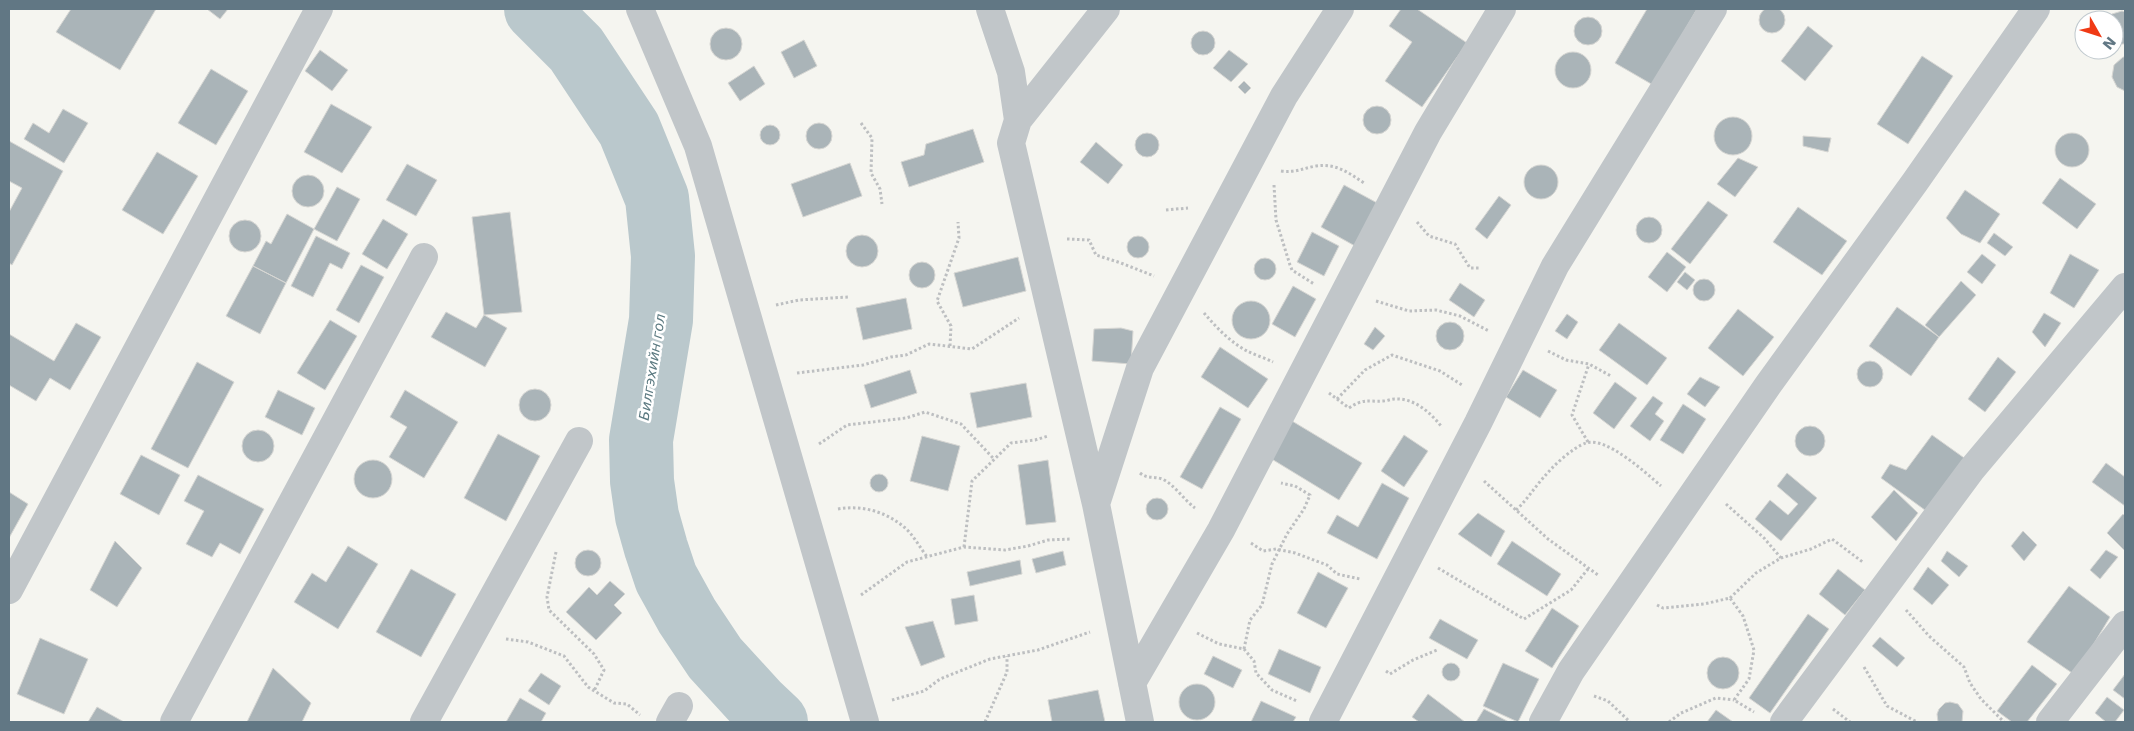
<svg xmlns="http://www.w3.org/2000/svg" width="2134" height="731" font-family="'DejaVu Sans',sans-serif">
	<rect width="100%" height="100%" fill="#f5f5f0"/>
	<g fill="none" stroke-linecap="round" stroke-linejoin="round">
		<!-- river -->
		<path stroke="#bac8cc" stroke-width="64" d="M536,9L576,49L629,129L657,198L663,256L661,320L641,440L642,481L647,516L656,548L666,578L687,616L715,658L758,705L776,722"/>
	</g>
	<!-- building -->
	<path fill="#aab4b8" stroke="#d6d6d3" d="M1759 20a13 13 0 1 1 26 0a13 13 0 1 1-26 0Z
		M71,9H156L120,70L56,32Z
		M207,9H228L220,19Z
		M1401,9H1417L1467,43L1422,107L1385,81L1412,42L1389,26Z
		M1647,9H1697L1653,85L1615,63Z
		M2122,11L2125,12V44H2122L2114,43V20H2107L2112,14Z
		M1574 31a14 14 0 1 1 28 0a14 14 0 1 1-28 0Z
		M1808,26L1833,46L1805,81L1781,61Z
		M710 44a16 16 0 1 1 32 0a16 16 0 1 1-32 0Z
		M1191 43a12 12 0 1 1 24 0a12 12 0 1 1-24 0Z
		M804,40L817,66L794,78L781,52Z
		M320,50L348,70L332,91L305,71Z
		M1229,50L1248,64L1231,82L1213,68Z
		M1555 70a18 18 0 1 1 36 0a18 18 0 1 1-36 0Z
		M1922,56L1953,76L1908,144L1877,124Z
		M2123,57H2125V91L2117,87L2112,77L2114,65Z
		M754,66L765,84L740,101L728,83Z
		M211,69L248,91L216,145L178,123Z
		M1244,81L1251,88L1245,94L1238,87Z
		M331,104L372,127L342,173L304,152Z
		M1363 120a14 14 0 1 1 28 0a14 14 0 1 1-28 0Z
		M63,109L88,123L64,163L24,139L33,123L49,133Z
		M1714 136a19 19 0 1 1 38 0a19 19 0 1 1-38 0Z
		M806 136a13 13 0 1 1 26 0a13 13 0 1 1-26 0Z
		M760 135a10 10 0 1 1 20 0a10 10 0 1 1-20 0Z
		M973,129L984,162L909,187L901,162L924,155L926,144Z
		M2055 150a17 17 0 1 1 34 0a17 17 0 1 1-34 0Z
		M1135 145a12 12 0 1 1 24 0a12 12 0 1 1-24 0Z
		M1803,136L1831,138L1828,152L1803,146Z
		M9,141L63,171L12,265L9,263V212L22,188L9,181Z
		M1096,142L1123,165L1108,184L1080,162Z
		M157,152L198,176L163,234L122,210Z
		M1738,158L1758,167L1735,197L1717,184Z
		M850,163L862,196L803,217L791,184Z
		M407,164L437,180L416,216L386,200Z
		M1524 182a17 17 0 1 1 34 0a17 17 0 1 1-34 0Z
		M292 191a16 16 0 1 1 32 0a16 16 0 1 1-32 0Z
		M2060,178L2096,204L2077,229L2042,203Z
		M1344,185L1379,204L1355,246L1321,227Z
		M337,187L360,199L337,241L314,229Z
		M1965,190L2000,214L1980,243L1961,234L1946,218Z
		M1499,196L1511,205L1487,239L1475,229Z
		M1708,201L1728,215L1690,264L1671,249Z
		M1798,207L1847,241L1822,275L1773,242Z
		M510,212L522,312L484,315L472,217Z
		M287,214L314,229L286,283L253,266L266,241L271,244Z
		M1636 230a13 13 0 1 1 26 0a13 13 0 1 1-26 0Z
		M383,219L408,234L387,269L362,254Z
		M229 236a16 16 0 1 1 32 0a16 16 0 1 1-32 0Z
		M1312,232L1339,246L1324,276L1297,262Z
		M1994,233L2013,247L2005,256L1987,243Z
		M846 251a16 16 0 1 1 32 0a16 16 0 1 1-32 0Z
		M1127 247a11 11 0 1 1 22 0a11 11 0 1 1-22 0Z
		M316,236L350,253L342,269L330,263L313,297L291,286Z
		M1667,252L1686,267L1667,292L1648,277Z
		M1982,254L1996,265L1982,284L1967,272Z
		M2070,254L2099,270L2074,308L2050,293Z
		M1018,257L1026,291L963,307L954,273Z
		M1254 269a11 11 0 1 1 22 0a11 11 0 1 1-22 0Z
		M909 275a13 13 0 1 1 26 0a13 13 0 1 1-26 0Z
		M361,265L384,277L359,323L336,310Z
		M253,266L286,283L260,334L226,316Z
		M1685,272L1695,280L1687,290L1677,282Z
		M1693 290a11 11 0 1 1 22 0a11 11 0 1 1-22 0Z
		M1961,281L1976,295L1939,337L1925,325Z
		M1460,283L1485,300L1474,317L1449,300Z
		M1293,286L1316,299L1295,337L1272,324Z
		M906,298L912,329L863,340L856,308Z
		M1232 320a19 19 0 1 1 38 0a19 19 0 1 1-38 0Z
		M1897,307L1939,337L1911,376L1869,346Z
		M1738,309L1774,337L1743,376L1708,348Z
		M446,312L476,328L484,315L507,328L485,367L431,337Z
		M2044,313L2061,323L2045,347L2032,332Z
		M1567,314L1578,322L1567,339L1555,331Z
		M330,320L357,336L325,390L297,373Z
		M1436 336a14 14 0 1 1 28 0a14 14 0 1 1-28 0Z
		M76,323L101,337L70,390L50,378L36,401L9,385V334L54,361Z
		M1619,323L1667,358L1647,385L1599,350Z
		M1375,327L1385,336L1373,350L1364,344Z
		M1121,328L1133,331L1131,364L1092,361L1094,329Z
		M1220,347L1268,379L1248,408L1201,377Z
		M1998,357L2016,372L1985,412L1968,399Z
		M1857 374a13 13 0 1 1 26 0a13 13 0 1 1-26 0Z
		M197,362L234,382L188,468L151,449Z
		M910,370L917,393L871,408L864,385Z
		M1523,370L1557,390L1540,418L1506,397Z
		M1700,377L1720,387L1705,407L1687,394Z
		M1615,382L1637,398L1614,429L1593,413Z
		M1026,383L1032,417L977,428L970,393Z
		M519 405a16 16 0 1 1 32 0a16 16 0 1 1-32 0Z
		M278,390L315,408L302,435L265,417Z
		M405,390L458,422L424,478L389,457L407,427L390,417Z
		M1653,396L1663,403L1655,414L1664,421L1650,441L1630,426Z
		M1683,404L1706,419L1683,454L1660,440Z
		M1220,407L1241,419L1202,489L1180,477Z
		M1292,421L1362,463L1339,500L1270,458Z
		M1795 441a15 15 0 1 1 30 0a15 15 0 1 1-30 0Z
		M242 446a16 16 0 1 1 32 0a16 16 0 1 1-32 0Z
		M498,434L540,456L506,521L464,498Z
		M1404,435L1428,451L1404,487L1381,471Z
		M1932,435L1967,460L1929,513L1881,478L1890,464L1906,470Z
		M922,436L960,446L948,491L910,481Z
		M141,455L180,475L159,515L120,494Z
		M1048,460L1056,522L1026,525L1018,465Z
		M354 479a19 19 0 1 1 38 0a19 19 0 1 1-38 0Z
		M2106,463L2125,477V506L2092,482Z
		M1787,473L1817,498L1781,541L1755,519L1770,500L1788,515L1798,504L1777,486Z
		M870 483a9 9 0 1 1 18 0a9 9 0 1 1-18 0Z
		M198,475L264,509L240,554L220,543L212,557L186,544L204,511L184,501Z
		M1382,483L1409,498L1377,559L1327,533L1337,515L1358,527Z
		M1894,490L1918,513L1896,541L1871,517Z
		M9,492L28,504L9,538Z
		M1146 509a11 11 0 1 1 22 0a11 11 0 1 1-22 0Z
		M1478,513L1505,531L1491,557L1458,534Z
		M2123,514L2125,516V548L2124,550L2107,533Z
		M2023,531L2037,545L2024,561L2011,546Z
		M115,541L142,568L117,607L90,590Z
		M1512,541L1561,574L1547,596L1497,564Z
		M348,546L378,564L338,629L294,602L312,573L326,582Z
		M575 563a13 13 0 1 1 26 0a13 13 0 1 1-26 0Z
		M2106,550L2118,557L2100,579L2090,570Z
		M1063,551L1066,565L1036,573L1032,559Z
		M1947,551L1968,566L1959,577L1941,561Z
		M1020,560L1022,574L970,586L967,572Z
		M1928,567L1949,585L1932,605L1913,589Z
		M411,569L456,594L421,657L376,632Z
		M1838,569L1865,590L1845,615L1819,594Z
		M1318,572L1348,588L1326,628L1297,613Z
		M610,581L625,594L614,605L622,613L596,640L566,612L589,587L597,595Z
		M2069,586L2110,617L2075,675L2027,642Z
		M974,595L978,621L955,625L951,599Z
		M1552,608L1579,626L1552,668L1525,651Z
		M1808,614L1829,629L1770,713L1749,698Z
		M1440,619L1478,640L1467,659L1429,638Z
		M933,621L945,657L921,666L905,627Z
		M1880,637L1905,658L1897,667L1872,646Z
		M40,638L88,659L64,714L17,694Z
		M1279,649L1321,667L1310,693L1268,674Z
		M1213,656L1242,670L1233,688L1204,674Z
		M1707 673a16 16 0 1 1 32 0a16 16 0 1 1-32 0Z
		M1442 672a9 9 0 1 1 18 0a9 9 0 1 1-18 0Z
		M1503,663L1539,679L1518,722L1483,706Z
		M2032,665L2057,684L2027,722H2012L1997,711Z
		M273,668L311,703L302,722H247Z
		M541,673L561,686L549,705L528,691Z
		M2125,674V699L2113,690Z
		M1179 702a18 18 0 1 1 36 0a18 18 0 1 1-36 0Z
		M1098,690L1105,722H1052L1048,700Z
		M1428,694L1465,722H1419L1412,717Z
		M2107,697L2124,710L2115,722H2106L2095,713Z
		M520,698L546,713L541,722H506Z
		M1261,701L1296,717L1293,722H1251Z
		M1950,702L1958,704L1963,711L1962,722H1938L1937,714L1939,709L1945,703Z
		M97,707L124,722H88Z
		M1484,709L1509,722H1476Z
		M1716,710L1733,722H1707Z"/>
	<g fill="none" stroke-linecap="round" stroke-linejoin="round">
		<!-- path -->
		<path stroke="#bdbfc1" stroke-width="3" stroke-dasharray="2.5 2.5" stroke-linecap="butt" d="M861,123L872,138L871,173L880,189L882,204
			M1281,171C1295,173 1304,168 1316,166C1336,163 1349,173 1364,183
			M1274,185L1276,220L1290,265L1292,270L1314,284
			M1166,210L1188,208
			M1417,222L1429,236L1455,244L1470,268H1481
			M1067,239L1089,240L1096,255L1121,263L1154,276
			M1376,301L1409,311L1436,310L1460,316L1489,331
			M776,305L799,300L848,297
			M1204,313C1216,327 1230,342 1247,351C1255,355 1265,358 1273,362
			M950,346L951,326L937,301L959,238L958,222
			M1548,351L1566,360L1589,364L1611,376
			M797,373L863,365L891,357L906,355L929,344L972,349L1019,318
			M1329,393L1349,408C1364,398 1367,402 1383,401C1387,401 1391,399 1395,399C1414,398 1430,412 1441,426
			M1337,399L1365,370L1392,355L1440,371L1462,385
			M1588,442L1572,415L1589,364
			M819,444L847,425L906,418L925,412L961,424L994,459
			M1140,473C1147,479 1154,476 1162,479C1174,484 1184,500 1195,508
			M1484,481L1548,539L1598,575
			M1726,504L1764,538L1781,558
			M838,509C861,505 885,511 904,527C913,534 920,548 928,558
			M1516,510C1527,500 1534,488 1544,477C1552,467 1573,447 1586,443C1606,436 1646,473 1661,486
			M1251,543L1263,551L1276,549L1295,553L1327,565L1337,574L1360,579
			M964,547L972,481L1011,443L1035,440L1048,436
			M556,552L547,597L549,610L594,654L604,670L594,691
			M1438,568L1524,619L1571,590L1588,569
			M861,595L907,562L964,547L1005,550L1028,546L1048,540L1071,539
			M1730,598L1756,573L1781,558L1811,549L1832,539L1864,563
			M1657,605L1663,608L1704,604L1730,598L1743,616L1754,650L1749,679L1734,700L1754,712
			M1906,610L1929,636L1964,667L1970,683L1981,699L2004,722
			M1197,633L1219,644L1244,649L1254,661L1256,673L1272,690L1297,701
			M506,639L528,642L564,656L588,687L614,703L627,704L640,715
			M1244,649L1250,620L1262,605L1272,564L1287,534L1304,509L1310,495L1295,486L1281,483
			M1864,667L1887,706L1917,722
			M1386,671L1390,674L1413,660L1437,650
			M1594,696L1608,701L1630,722
			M892,700L924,691L940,679L990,659L1038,650L1090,632
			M1833,709L1850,722
			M985,722L1007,672V656
			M1669,722L1681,713L1716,698L1734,700"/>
		<!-- street -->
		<path stroke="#c1c6c9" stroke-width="28" d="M640,9L698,146L865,722
			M990,9L1011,72L1018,120L1011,143L1096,504L1140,722
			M1018,120L1106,9
			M1096,504L1140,368L1284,96L1340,9
			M9,590L319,9
			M1132,683L1221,530L1428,132L1502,9
			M174,722L424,257
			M424,722L579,441
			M670,722L679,706
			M1323,722L1478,423L1555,266L1713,9
			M1543,722L1571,671L1768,385L1915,182L2036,9
			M1784,722L1972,469L2125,287
			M2050,722L2125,625"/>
	</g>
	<g text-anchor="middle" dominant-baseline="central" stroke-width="5" stroke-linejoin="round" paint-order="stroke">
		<!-- water labels -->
		<g font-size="14" font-style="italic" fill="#5c7a81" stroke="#fff">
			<text transform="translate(652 367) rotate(-81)">Билгэхийн гол</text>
		</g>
	</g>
	<!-- border -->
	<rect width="2134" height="731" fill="none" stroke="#617784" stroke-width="20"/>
	<!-- north arrow -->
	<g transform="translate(2099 35) rotate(129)"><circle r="24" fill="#ffffff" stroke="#c0c9ce"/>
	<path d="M0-4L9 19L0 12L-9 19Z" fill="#f03a15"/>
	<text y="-8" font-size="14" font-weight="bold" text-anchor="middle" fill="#617784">N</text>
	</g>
</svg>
